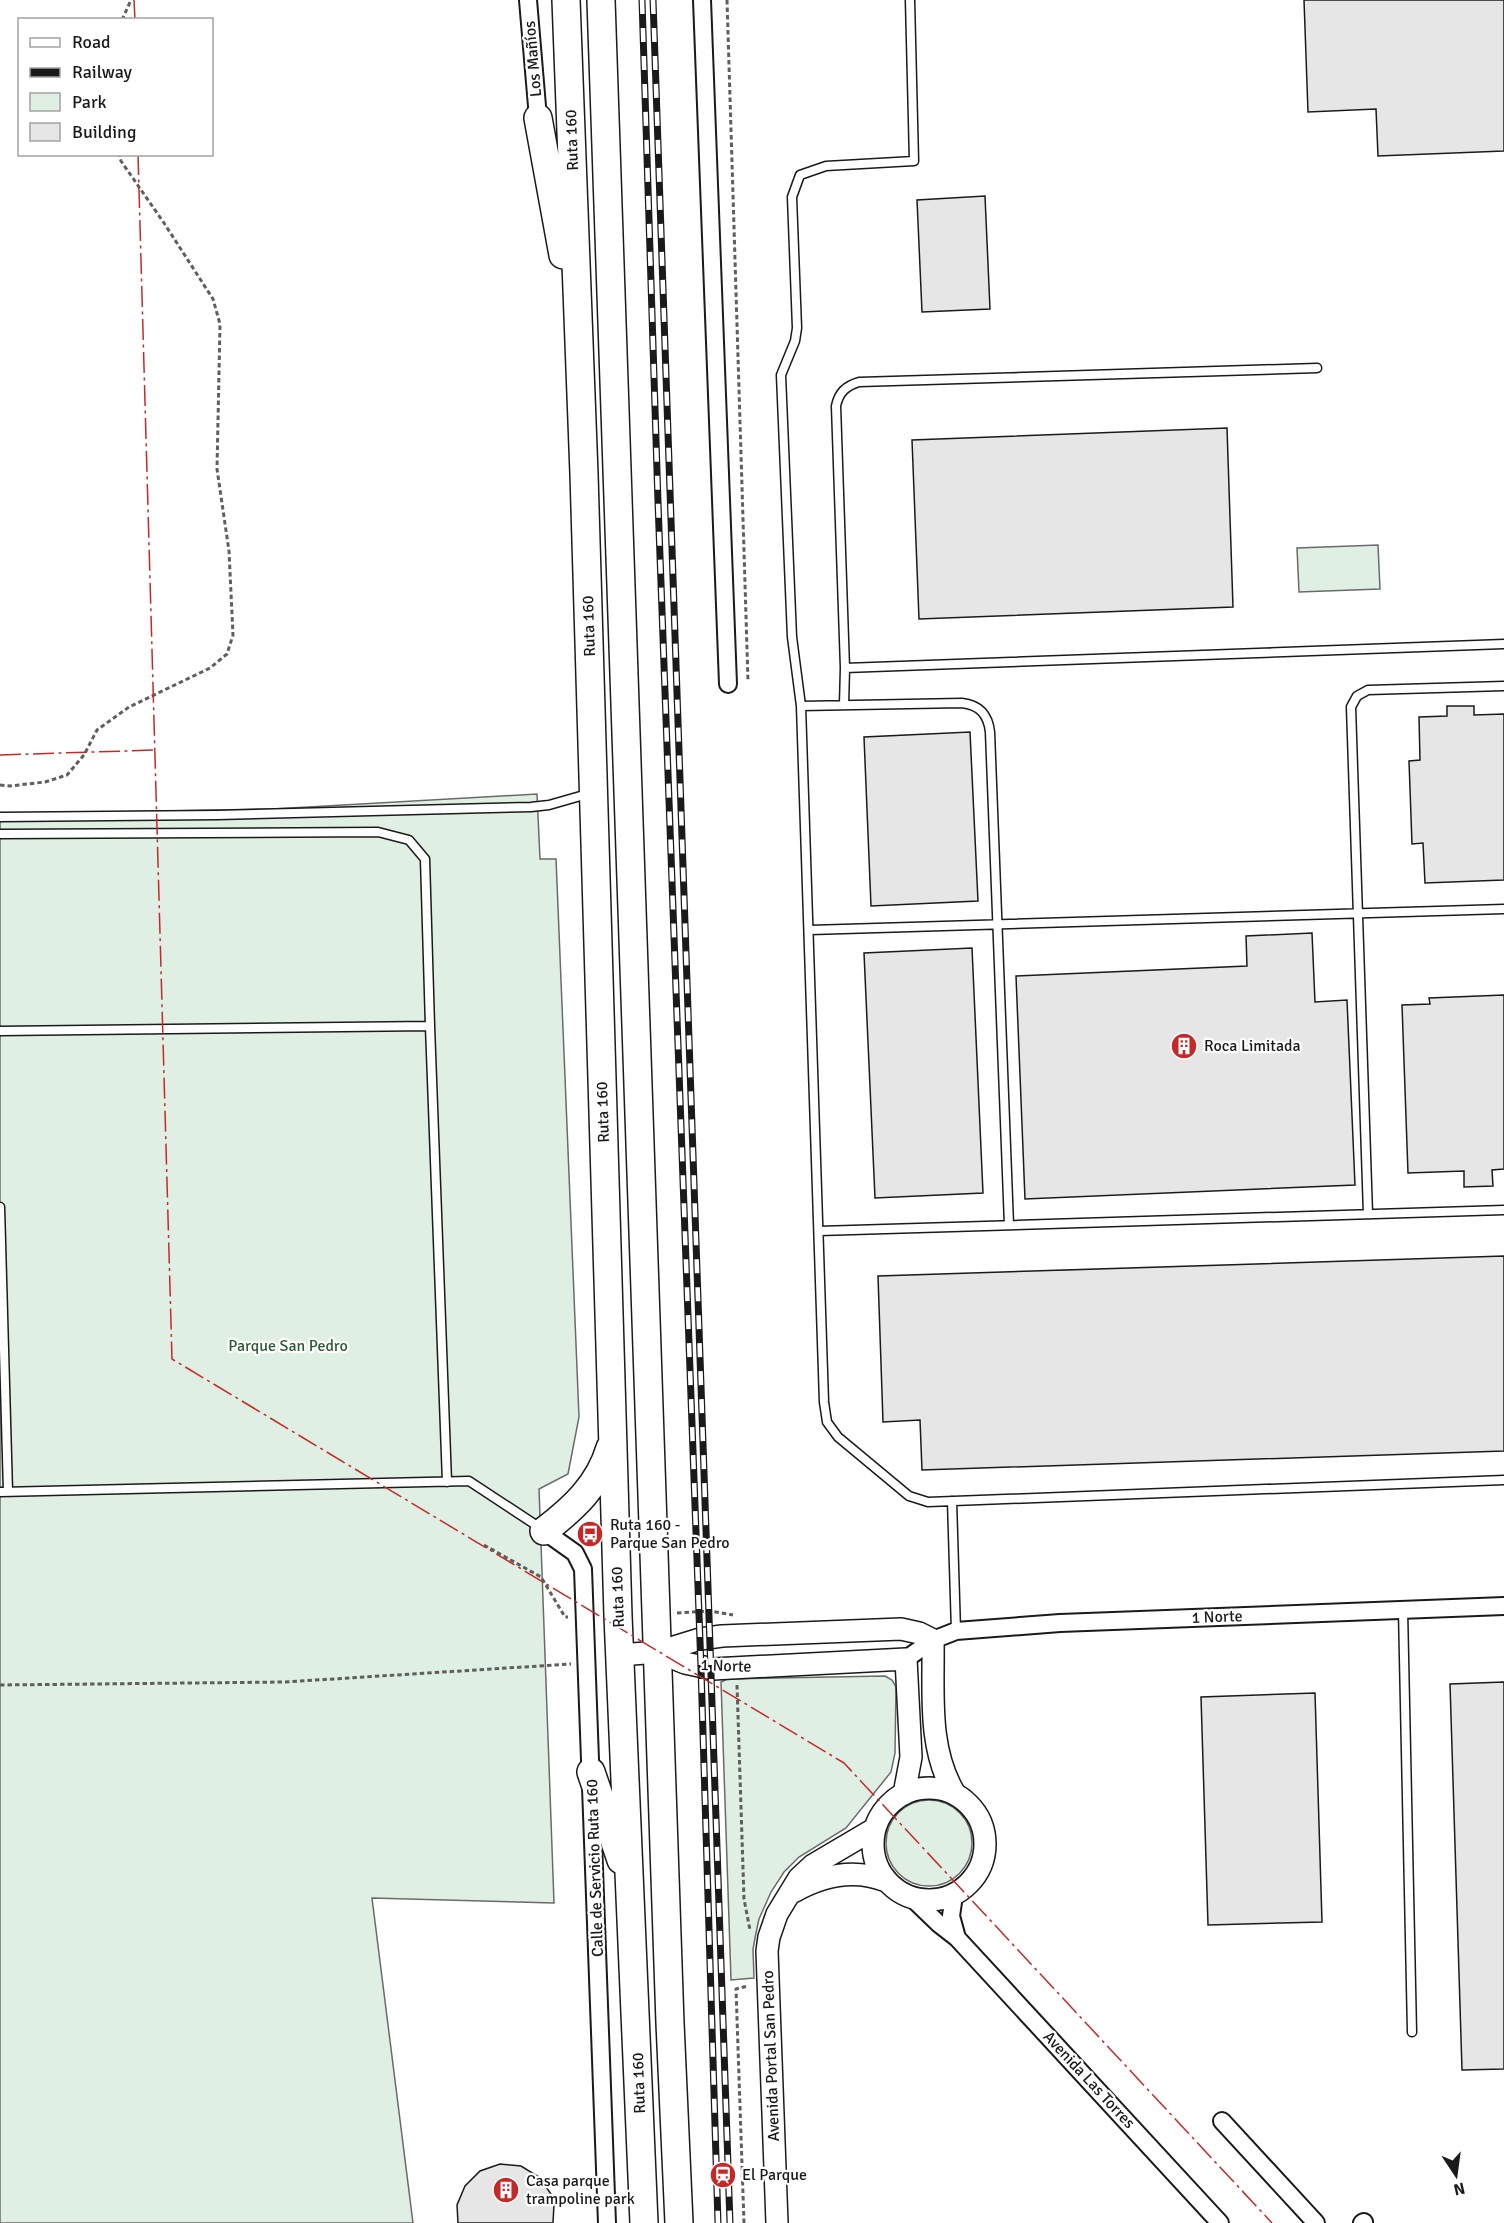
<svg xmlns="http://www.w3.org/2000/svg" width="1504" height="2223" font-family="Signika,sans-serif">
	<rect width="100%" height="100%" fill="#fff"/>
	<!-- green -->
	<path fill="#e0efe3" stroke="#6a6a6a" stroke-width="1.5" d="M1378,545L1380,589L1299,592L1297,548Z
		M537,794L540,859H556L579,1417L568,1474L539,1489L554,1903L372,1898L413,2223H0V814L273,809Z
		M885,1676L892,1680L896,1687L895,1753L891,1772L846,1828L799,1857L784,1872L771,1892L759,1919L756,1933L753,1949L754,1978L731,1980L721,1682L727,1679Z
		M886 1843a43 43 0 1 1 86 0a43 43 0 1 1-86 0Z"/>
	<!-- building -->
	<path fill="#e6e6e6" stroke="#1a1a1a" stroke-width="1.5" d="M1304,0H1504V151L1378,156L1376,109L1308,112Z
		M985,196L990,309L922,312L917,200Z
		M1227,428L1233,607L919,619L912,440Z
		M1447,706H1474V715L1504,714V880L1425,883L1423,843L1412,844L1409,761L1420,760L1419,717L1447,716Z
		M970,732L978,901L871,906L864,737Z
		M1312,933L1315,1002L1347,1000L1355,1185L1025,1199L1016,976L1247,966L1246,936Z
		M972,948L983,1193L875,1198L864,953Z
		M1504,995V1169L1492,1170L1493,1186L1464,1187V1171L1408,1173L1402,1005L1430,1004L1429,998Z
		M1504,1256V1451L922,1470L920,1420L883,1422L878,1276Z
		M1504,1682V2069L1462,2070L1450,1684Z
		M1315,1693L1322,1922L1208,1925L1201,1697Z
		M500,2164L521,2166L539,2177L551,2194L554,2204L553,2223H458L457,2205L465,2186L480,2171Z"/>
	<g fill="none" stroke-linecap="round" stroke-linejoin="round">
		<defs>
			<path id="service" d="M910,0L914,161L826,166L800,175L792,197L797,328L795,341L781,375L792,637L801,706L824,1402L827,1422L838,1437L909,1496L928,1502L1504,1480
				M845,668L1504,644
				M844,705L845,668L836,406C839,392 846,386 859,382L1317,368
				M801,706L962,703C979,705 988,714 990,732L1009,1225
				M0,817L218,815L531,807L549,805L591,793
				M0,834L378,832L409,840L425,859L430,1026L447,1482
				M810,930L1504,909
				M0,1031L430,1026
				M0,1207L8,1492
				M1368,1214L1351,707L1357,696L1368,690L1504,686
				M819,1231L1504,1210
				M0,1492L469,1481L542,1529
				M952,1501L956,1631
				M1403,1610L1412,2032"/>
			<path id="minor" d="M528,0L538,118
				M702,0L728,684
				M544,1531L575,1553L583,1569L607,2223
				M906,1659L933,1640L956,1631L1060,1623L1504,1606
				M954,1895L951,1916L957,1938
				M911,1897L939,1924L957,1938L1220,2223
				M1222,2121L1316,2223
				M1362,2223L1364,2222"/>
			<path id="tertiary" d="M658,1652L685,1663L713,1669L906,1659L911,1757L904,1794
				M620,1655L658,1652L700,1639L722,1636L901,1629L919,1633L933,1640C934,1692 927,1748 955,1794
				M873 1844a56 56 0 1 1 112 0a56 56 0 1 1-112 0Z
				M793,1892C823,1875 854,1868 886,1881
				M777,2223L767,1951L769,1937L777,1914L799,1878L813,1865L874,1829"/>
			<path id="trunk" d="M566,0L584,474L618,1616L644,2223
				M601,0L670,2023L679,2223
				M538,118L563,255
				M544,1531C574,1508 599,1485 610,1448
				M591,1772L621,1860"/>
		</defs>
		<!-- service casing -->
		<use href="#service" stroke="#1a1a1a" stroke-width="11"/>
		<!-- minor casing -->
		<use href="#minor" stroke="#1a1a1a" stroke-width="20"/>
		<!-- tertiary casing -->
		<use href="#tertiary" stroke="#1a1a1a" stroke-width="24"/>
		<!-- trunk casing -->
		<use href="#trunk" stroke="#1a1a1a" stroke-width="30"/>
		<!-- path -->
		<path stroke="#5f5f5f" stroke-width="3" stroke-dasharray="4.5 3" stroke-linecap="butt" d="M727,0L748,681
			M122,20L131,0
			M0,785L10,786L45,782L67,775L84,755L97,730L129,707L210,668L227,654L233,635L229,551L217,469L220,324L213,299L164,223L121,161L119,154
			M484,1545L541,1577L565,1617H568
			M677,1613L710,1611L733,1615
			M0,1685L285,1682L571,1664
			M737,1685L744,1899L750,1930
			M744,2223L736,1989L748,1986"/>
		<!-- service -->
		<use href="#service" stroke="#fff" stroke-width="8"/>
		<!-- minor -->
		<use href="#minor" stroke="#fff" stroke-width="16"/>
		<!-- tertiary -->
		<use href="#tertiary" stroke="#fff" stroke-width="21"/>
		<!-- trunk -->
		<use href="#trunk" stroke="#fff" stroke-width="27"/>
		<defs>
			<path id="rail" d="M642,0L658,502L701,1668L718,2223
				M653,0L730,2223"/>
		</defs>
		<!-- rail casing -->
		<use href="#rail" stroke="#1a1a1a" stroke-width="7"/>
		<!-- rail -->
		<use href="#rail" stroke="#fff" stroke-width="4.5" stroke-dasharray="14" stroke-linecap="butt"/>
		<!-- power -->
		<path stroke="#c62828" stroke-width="1.5" stroke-dasharray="21 4.5 3 4.5" stroke-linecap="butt" d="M134,0L135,20
			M138,154L172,1359L844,1763L1272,2223
			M0,755L155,750"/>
	</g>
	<!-- icons -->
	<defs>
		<symbol id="building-disc" viewBox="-11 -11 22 22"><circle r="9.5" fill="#c62828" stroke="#fff"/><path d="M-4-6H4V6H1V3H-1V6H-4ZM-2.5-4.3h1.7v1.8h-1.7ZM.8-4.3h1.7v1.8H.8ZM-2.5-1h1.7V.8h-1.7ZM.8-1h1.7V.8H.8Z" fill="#fff"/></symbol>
		<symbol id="bus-disc" viewBox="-11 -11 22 22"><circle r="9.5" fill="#c62828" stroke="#fff"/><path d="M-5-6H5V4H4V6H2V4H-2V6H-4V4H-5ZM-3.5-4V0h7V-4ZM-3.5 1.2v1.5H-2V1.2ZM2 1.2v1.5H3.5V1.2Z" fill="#fff"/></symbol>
		<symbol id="station-disc" viewBox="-11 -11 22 22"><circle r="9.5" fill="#c62828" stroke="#fff"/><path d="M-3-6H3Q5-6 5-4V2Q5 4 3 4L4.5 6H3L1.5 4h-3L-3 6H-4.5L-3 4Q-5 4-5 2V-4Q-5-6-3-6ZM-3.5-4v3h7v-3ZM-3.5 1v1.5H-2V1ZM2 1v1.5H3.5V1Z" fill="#fff"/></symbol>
	</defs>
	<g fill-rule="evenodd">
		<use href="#building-disc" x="1169" y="1031" width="30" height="30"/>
		<use href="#bus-disc" x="575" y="1519" width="30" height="30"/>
		<use href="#station-disc" x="708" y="2160" width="30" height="30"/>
		<use href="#building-disc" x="491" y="2175" width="30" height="30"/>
	</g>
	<g text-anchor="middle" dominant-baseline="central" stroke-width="4.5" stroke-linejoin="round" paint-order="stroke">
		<!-- street labels -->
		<g font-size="16" fill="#1a1a1a" stroke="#fff">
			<text transform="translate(533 59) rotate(-95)">Los Mañíos</text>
			<text transform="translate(572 140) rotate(-92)">Ruta 160</text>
			<text transform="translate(589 626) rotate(-92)">Ruta 160</text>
			<text transform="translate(603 1112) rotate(-92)">Ruta 160</text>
			<text transform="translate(618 1597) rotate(-92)">Ruta 160</text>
			<text transform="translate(1217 1617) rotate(-2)">1 Norte</text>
			<text transform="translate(726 1666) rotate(2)">1 Norte</text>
			<text transform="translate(595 1868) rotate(-92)">Calle de Servicio Ruta 160</text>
			<text transform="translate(771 2056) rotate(-92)">Avenida Portal San Pedro</text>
			<text transform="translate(1089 2080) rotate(47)">Avenida Las Torres</text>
			<text transform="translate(639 2083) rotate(-92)">Ruta 160</text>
		</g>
		<!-- poi labels -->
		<g font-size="16" fill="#1a1a1a" stroke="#fff" text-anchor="start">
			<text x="1204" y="1046">Roca Limitada</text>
			<text x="610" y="1525">Ruta 160 -<tspan x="610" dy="18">Parque San Pedro</tspan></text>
			<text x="742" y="2175">El Parque</text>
			<text x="526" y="2181">Casa parque<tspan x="526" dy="18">trampoline park</tspan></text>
		</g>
		<!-- park labels -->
		<g font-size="16" fill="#2b5a34" stroke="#fff">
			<text x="288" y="1346">Parque San Pedro</text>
		</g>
	</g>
	<!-- legend -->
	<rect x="18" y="18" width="195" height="138" fill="#ffffff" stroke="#a3a3a3" stroke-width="1.5"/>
	<rect x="30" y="38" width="30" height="9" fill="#ffffff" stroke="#a3a3a3" stroke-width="1.5"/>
	<text x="72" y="48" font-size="18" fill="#1a1a1a">Road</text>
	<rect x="30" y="68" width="30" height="9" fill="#1a1a1a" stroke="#a3a3a3" stroke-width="1.5"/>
	<text x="72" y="78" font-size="18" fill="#1a1a1a">Railway</text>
	<rect x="30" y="93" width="30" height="18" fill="#e0efe3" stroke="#a3a3a3" stroke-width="1.5"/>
	<text x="72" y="108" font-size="18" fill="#1a1a1a">Park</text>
	<rect x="30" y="123" width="30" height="18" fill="#e6e6e6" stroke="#a3a3a3" stroke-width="1.5"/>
	<text x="72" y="138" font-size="18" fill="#1a1a1a">Building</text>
	<!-- north arrow -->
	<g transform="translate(1456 2175) rotate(167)" stroke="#ffffff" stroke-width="4.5" paint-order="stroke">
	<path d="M0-4.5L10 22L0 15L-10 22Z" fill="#1a1a1a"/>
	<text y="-9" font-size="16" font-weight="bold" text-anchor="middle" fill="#1a1a1a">N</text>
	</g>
</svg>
